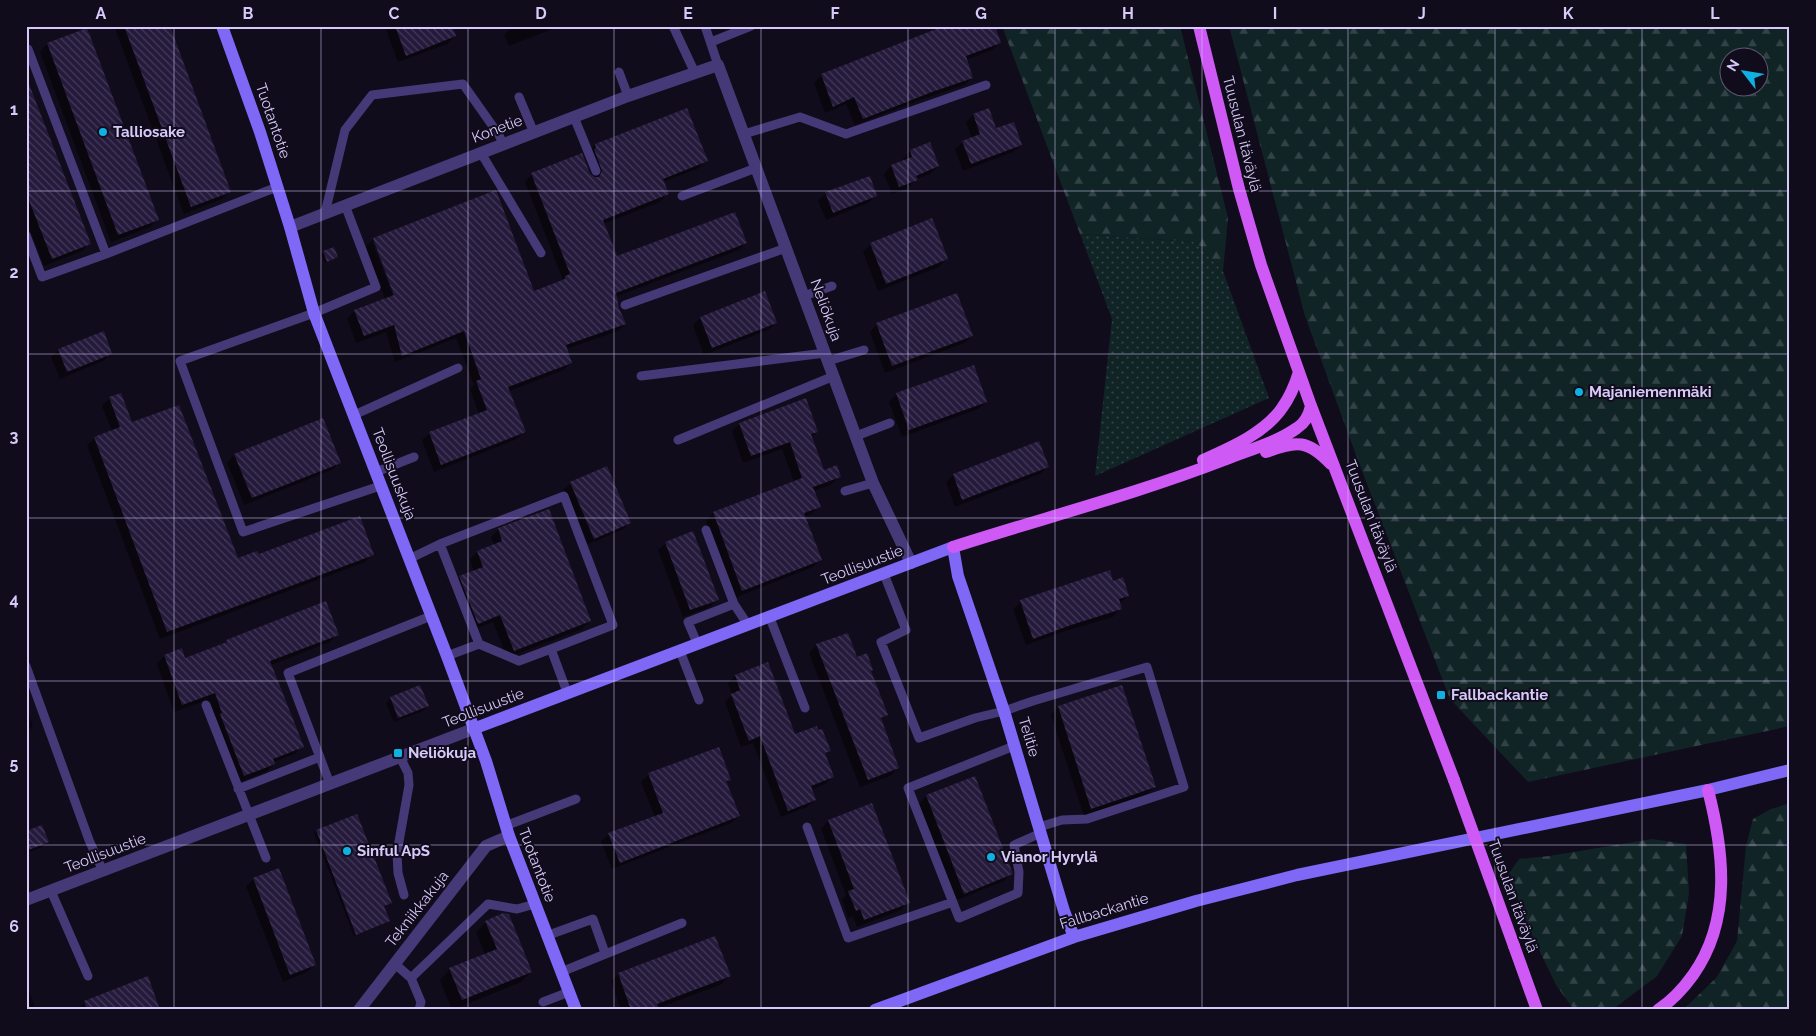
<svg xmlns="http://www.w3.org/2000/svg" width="1816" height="1036" font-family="Raleway,sans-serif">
	<defs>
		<pattern id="grass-dots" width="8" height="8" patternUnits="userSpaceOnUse" patternTransform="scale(1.25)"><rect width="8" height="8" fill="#102325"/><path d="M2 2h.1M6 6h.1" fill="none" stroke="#324246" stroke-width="1.8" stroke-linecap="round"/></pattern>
		<pattern id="forest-firs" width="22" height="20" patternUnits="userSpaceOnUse" patternTransform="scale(1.25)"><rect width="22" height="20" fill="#102325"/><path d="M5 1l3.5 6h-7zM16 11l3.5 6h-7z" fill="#324246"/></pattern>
		<pattern id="building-back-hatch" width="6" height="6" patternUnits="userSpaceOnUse" patternTransform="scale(1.25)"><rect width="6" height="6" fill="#251a3b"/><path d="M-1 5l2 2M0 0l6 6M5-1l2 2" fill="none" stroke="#443a58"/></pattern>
	</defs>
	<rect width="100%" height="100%" fill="#110c1b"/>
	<!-- grass -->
	<path fill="url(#grass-dots)" d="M1080,234L1196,242L1223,271L1269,398L1095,476L1112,319Z"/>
	<!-- forest -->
	<path fill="url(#forest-firs)" fill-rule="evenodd" d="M1002,26H1180L1228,218L1223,271L1196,242L1080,234Z
		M1229,26H1790V726L1528,782L1450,699L1359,463L1305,316ZM1728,58H1758V88H1728Z
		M1790,803V1010H1683L1717,977L1737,941L1746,846L1753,819L1771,809Z
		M1652,839L1686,844L1689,893L1682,936L1657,976L1612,1010H1574L1556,985L1530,931L1508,875L1519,859L1549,856Z"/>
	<!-- shadow -->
	<path fill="#0007" fill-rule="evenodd" d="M114,26H168L230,192L222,199L184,214Z
		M385,26H451L455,36L447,44L398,62Z
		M508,26H560L509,46L504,35L509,30Z
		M1000,43L992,50L966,60L972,78L964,85L923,99L855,125L846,104L825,113L814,83L822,75Z
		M47,44L157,220L150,227L111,242L40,52Z
		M26,81L89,244L82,251L44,266L26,220Z
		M973,115L1021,145L1013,152L963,171L955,149L963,142L972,139L966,122Z
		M929,144L938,166L930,174L916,179L908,188L892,194L884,174L891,166L904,162L903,159L910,151Z
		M595,145L706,160L699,168L663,182L667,194L660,202L603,224L617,258L746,243L739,250L615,297L625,324L618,331L566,349L571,362L564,370L509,391L524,432L517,439L434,472L422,440L430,433L479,414L470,389L474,385L456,338L395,362L386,332L356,343L347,318L355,311L385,299L366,247L373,239L495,191L533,292L563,280L525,182L532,174L589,175L595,179L587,157L588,153ZM372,241H375L397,300L395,301Z
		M826,193L876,196L868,203L826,220L818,201Z
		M871,244L946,259L939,267L878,291L863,252Z
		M334,248L337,257L325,263L321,254Z
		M700,318L776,323L768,330L704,355L693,325Z
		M877,324L972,336L964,343L885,373L870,332Z
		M59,350L111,353L103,361L60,379L51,357Z
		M897,394L986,402L978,409L902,437L889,402Z
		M110,398L237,560L258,556L373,554L365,562L160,639L87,445L95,438L112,431L102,406Z
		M740,424L817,431L811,438L823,471L840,476L832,484L814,491L819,506L812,514L804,517L821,559L813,567L734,598L706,521L713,513L794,482L782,449L743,463L732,431Z
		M235,455L340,462L332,470L244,505L227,462Z
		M1048,467L1040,474L955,507L946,482L953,475Z
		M571,483L629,523L622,530L586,545L563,490Z
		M548,510L590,621L582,629L507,658L493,622L470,631L452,585L460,577L474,572L470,559L477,552L494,545L491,537L498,530Z
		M666,543L718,599L710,607L683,617L658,550Z
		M1112,583L1128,596L1119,604L1120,609L1113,617L1062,632L1026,645L1013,609L1021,602Z
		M337,634L330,642L271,665L302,746L295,754L273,762L274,764L266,772L237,783L207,700L174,712L157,664L164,656L181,650L184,660L222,646L227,641Z
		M817,645L856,658L870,672L887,714L880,721L898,768L890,776L860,787L809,653Z
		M767,664L794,735L818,732L829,750L824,755L832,777L825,784L811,790L815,800L807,807L781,817L753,743L741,747L725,702L732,695L728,683L735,676Z
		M1121,687L1154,787L1147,795L1084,816L1051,715L1058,707Z
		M391,698L427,706L423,711L394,722L386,703Z
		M26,708L33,726L26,733Z
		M649,774L729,779L725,783L739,816L731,823L612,869L601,841L609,834L655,817L641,782Z
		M974,777L1011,873L1004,881L957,900L919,804L926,796Z
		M872,805L908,902L901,910L857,927L853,916L848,918L842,900L846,895L821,829L828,821Z
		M316,831L390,903L383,907L388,921L386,923L354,936L314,833Z
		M26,832L47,842L42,847L26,853Z
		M254,879L314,965L307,972L283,982L246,886Z
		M486,922L531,972L521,982L452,1010L440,980L450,969L485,955L476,932Z
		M618,974L729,976L722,984L658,1008V1010H621L611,981Z
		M26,983L36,1010H26Z
		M85,1002L159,1010H77Z"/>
	<!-- building -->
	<path fill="url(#building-back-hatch)" d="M124,26H170L231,192L191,207Z
		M395,26H452L456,36L406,56Z
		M944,26H995L1001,43L966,56L973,78L932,92L863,119L854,97L833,107L821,74Z
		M87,28L159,220L118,235L47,43Z
		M27,79L91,244L52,259L26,193Z
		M687,108L708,161L663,179L669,194L603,220L617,256L735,212L747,243L616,293L619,308L626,324L566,345L572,363L508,387L526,432L441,465L429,432L487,410L476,381L481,379L464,331L402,356L394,325L364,336L354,310L394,295L373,238L496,190L534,291L565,279V276L570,274L531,173L582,153L590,174L595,177H599L602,171L594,149L596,148L595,144Z
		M989,108L996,128L1014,122L1022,145L971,164L962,141L980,134L973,114Z
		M930,142L939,166L916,176L918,180L899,187L891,165L912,157L910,150Z
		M870,176L877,196L833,213L825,192Z
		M932,218L948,259L886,284L870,243Z
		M334,247L338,257L327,262L323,251Z
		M765,291L777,323L712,348L700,317Z
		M957,293L973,336L892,366L876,323Z
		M104,331L112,354L67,372L58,349Z
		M974,365L987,402L909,430L896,393Z
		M121,393L132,422L179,405L238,558L257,551L259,554L360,516L374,555L167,632L94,437L120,427L109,397Z
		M806,398L818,432L811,434L824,470L837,465L841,477L813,487L821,507L804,513L822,560L742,591L713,512L802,478L790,442L751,456L739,423Z
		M323,418L341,463L252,498L234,454Z
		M1039,441L1049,467L962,500L953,474Z
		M607,466L631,523L594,539L570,482Z
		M549,509L591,621L514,651L500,615L478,624L459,576L483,567L477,551L502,541L498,528Z
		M693,531L719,600L690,610L665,542Z
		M1110,570L1113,581L1123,577L1129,596L1119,599L1122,609L1071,625L1033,639L1020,600Z
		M326,601L339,635L270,661L304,747L273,759L275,764L244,776L220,714L222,713L215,693L182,705L164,655L182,648L185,658L227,642L226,640Z
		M848,633L857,657L867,653L873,670L871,671L888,715L881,718L899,768L868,780L816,644Z
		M768,662L795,734L817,726L818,730L822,729L831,751L825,753L834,777L811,786L816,800L788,811L760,736L749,741L731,694L740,690L735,675Z
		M420,685L429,706L398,718L390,697Z
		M1122,685L1156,787L1091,809L1058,706Z
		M719,747L731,780L726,781L740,816L620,863L608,833L663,813L648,773Z
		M975,776L1013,874L964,894L926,795Z
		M872,803L910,903L864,920L860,909L856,911L848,891L854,889L828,820Z
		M357,814L392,903L384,906L390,921L356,935L316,830Z
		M42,825L49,842L26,851V831Z
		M279,868L316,965L290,975L253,878Z
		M503,913L509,914L532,972L462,1000L449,968L497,949L485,921Z
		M715,936L731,976L657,1004L660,1010H631L618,973Z
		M148,976L160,1010H87L84,1001Z"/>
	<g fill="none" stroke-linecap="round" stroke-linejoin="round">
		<!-- lane -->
		<path stroke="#453a77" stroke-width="9" d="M673,26L695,73
			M705,26L718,65
			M711,42L751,26
			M28,49L106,254
			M619,72L628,96
			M519,97L534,133
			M574,117L596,171
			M744,134L800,117L846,134L986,85
			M481,153L541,253
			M682,196L756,168
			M345,205L376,287L314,313L180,361L243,532L380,486
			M325,213L345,130L372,95L463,84L499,135L503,144
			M26,235L42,277L106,254L277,187
			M804,296L832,286
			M625,305L786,248
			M828,361L864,350
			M641,376L825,353
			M354,415L458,368
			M856,436L890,423
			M678,440L834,376
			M376,472L414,457
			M845,491L873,483
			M706,530L734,604L748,625
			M440,544L479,644L447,656
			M409,559L440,544L564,496L613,625L551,649
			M884,574L906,630L881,642L919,738L975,718L1004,711L1033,701L1147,667L1184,787L1087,819L1062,820L1039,827
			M770,618L805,708
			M697,643L688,622L734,604
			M479,644L519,661L551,649L567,692
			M680,651L699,700
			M26,666L89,840L103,871
			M206,705L266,858
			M1014,746L908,788L959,918L1018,893L1019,872L1014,845L1041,833
			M400,757L408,773L409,785L397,853L398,873L404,895
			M330,784L288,673L431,616
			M238,789L320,757
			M505,826L576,799
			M807,827L848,938L953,902
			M51,891L88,976
			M546,936L593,919L605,953
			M395,964L411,978L488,904L517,909L535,904
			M561,972L682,923
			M411,978L421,1002L419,1010
			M543,1002L569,992"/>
		<!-- street -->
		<path stroke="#453a77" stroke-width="12" d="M290,227L628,96L718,65L873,483L911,563
			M26,900L473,729
			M359,1010L486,846L509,836"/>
		<!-- secondary -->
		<path stroke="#7e68f5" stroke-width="12" d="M222,26L260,132L290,227L314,313L447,656L486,761L509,836L576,1010
			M473,729L953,547L958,576L1004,711L1064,911L1074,937
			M875,1010L1074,937L1196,901L1297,875L1708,790L1790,770"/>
		<!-- primary -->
		<path stroke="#ce59f4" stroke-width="12" d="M1199,26L1239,189L1261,265L1311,406L1454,780
			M1266,452C1297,440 1308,440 1331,464
			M1203,460C1230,448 1265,433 1282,408C1290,397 1295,385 1299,372
			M953,547C1043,518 1136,494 1224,460C1248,450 1276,443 1297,428C1305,423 1309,415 1311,406
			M1514,946L1537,1010
			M1658,1010C1673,1000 1683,989 1693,975C1732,920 1724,852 1708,790"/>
		<!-- primary-bridge -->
		<path stroke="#ce59f4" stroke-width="12" d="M1454,780L1514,946"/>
	</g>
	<!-- grid -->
	<path fill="none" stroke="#d6cafb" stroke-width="1" stroke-opacity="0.55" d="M174,26V1010M321,26V1010M468,26V1010M614,26V1010M761,26V1010M908,26V1010M1055,26V1010M1202,26V1010M1348,26V1010M1495,26V1010M1642,26V1010M26,191H1790M26,354H1790M26,518H1790M26,681H1790M26,845H1790"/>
	<!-- markers -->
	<g fill="#0fb1e2" stroke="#110c1b" stroke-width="2">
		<circle cx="103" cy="132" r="5"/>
		<circle cx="1579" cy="392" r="5"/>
		<rect x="1436" y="690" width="10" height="10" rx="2.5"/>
		<rect x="393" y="748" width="10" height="10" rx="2.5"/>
		<circle cx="347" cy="851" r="5"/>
		<circle cx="991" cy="857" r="5"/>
	</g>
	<g text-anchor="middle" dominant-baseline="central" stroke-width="4" stroke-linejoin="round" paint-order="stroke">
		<!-- street labels -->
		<g font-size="15" fill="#d6cafb" stroke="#110c1b">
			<text transform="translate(273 121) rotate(71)">Tuotantotie</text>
			<text transform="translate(497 129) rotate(-21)">Konetie</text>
			<text transform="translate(1242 134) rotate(76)">Tuusulan itäväylä</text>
			<text transform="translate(826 310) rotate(70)">Neliökuja</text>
			<text transform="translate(394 474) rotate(69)">Teollisuuskuja</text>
			<text transform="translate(1371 516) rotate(69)">Tuusulan itäväylä</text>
			<text transform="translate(862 565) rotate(-21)">Teollisuustie</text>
			<text transform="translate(483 708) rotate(-21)">Teollisuustie</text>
			<text transform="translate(1029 737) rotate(73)">Telitie</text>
			<text transform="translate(105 853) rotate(-21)">Teollisuustie</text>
			<text transform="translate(537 865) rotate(69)">Tuotantotie</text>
			<text transform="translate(1513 896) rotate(70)">Tuusulan itäväylä</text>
			<text transform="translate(417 909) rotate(-52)">Tekniikkakuja</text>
			<text transform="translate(1104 911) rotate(-17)">Fallbackantie</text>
		</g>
		<!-- poi labels -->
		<g font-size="15" font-weight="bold" fill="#d6cafb" stroke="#110c1b" text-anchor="start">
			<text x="113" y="132">Talliosake</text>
			<text x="1589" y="392">Majaniemenmäki</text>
			<text x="1451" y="695">Fallbackantie</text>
			<text x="408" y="753">Neliökuja</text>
			<text x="357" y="851">Sinful ApS</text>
			<text x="1001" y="857">Vianor Hyrylä</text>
		</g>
	</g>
	<!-- border -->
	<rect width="1816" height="1036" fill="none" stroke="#110c1b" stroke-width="55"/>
	<!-- north arrow -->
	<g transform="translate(1744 72) rotate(301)"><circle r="24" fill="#110c1b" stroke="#605875"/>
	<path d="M0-4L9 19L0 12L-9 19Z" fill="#0fb1e2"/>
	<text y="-8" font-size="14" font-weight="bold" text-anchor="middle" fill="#d6cafb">N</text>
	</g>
	<rect x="28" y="28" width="1760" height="980" fill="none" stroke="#d6cafb" stroke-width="2"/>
	<g font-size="16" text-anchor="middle" font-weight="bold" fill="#d6cafb">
		<text x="101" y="19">A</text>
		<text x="248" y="19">B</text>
		<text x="394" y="19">C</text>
		<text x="541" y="19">D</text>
		<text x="688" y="19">E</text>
		<text x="835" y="19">F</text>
		<text x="981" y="19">G</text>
		<text x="1128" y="19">H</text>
		<text x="1275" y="19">I</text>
		<text x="1422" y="19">J</text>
		<text x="1568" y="19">K</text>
		<text x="1715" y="19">L</text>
		<text x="14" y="115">1</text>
		<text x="14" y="278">2</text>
		<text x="14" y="442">3</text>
		<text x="14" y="605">4</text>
		<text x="14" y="769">5</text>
		<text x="14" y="932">6</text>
	</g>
</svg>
